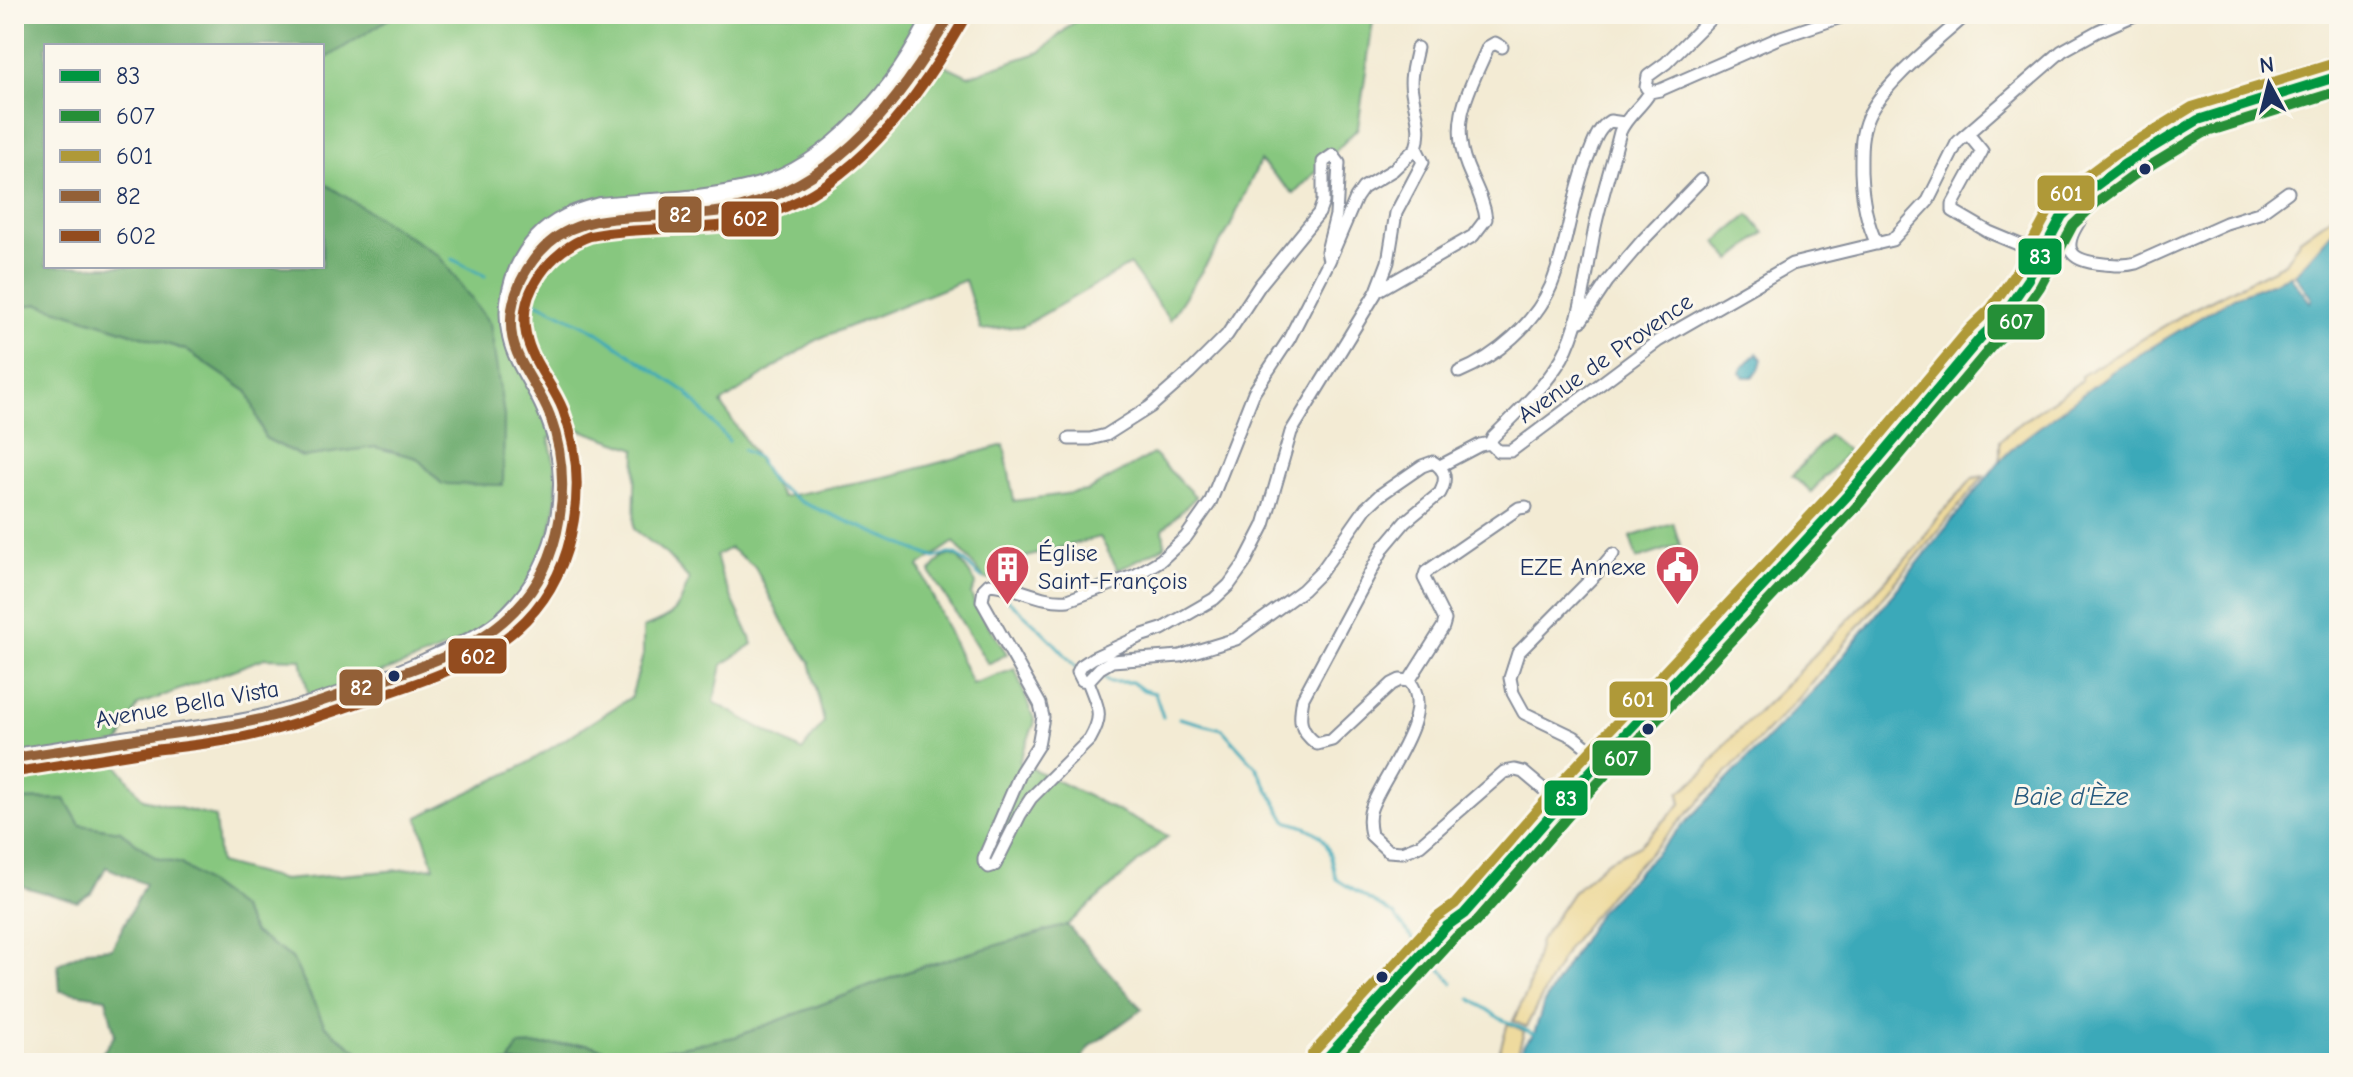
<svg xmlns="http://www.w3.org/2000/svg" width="2353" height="1077" font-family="'Comic Neue',sans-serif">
	<rect width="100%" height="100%" fill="#fbf7ec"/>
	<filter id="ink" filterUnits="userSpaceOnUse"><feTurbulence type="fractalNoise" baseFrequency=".0125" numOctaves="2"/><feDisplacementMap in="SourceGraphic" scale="16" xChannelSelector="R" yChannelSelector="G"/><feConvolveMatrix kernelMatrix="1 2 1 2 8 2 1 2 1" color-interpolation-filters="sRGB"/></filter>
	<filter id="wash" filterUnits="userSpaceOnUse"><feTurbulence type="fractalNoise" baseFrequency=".006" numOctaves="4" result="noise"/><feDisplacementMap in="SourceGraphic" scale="32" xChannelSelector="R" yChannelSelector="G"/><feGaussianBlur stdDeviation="1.8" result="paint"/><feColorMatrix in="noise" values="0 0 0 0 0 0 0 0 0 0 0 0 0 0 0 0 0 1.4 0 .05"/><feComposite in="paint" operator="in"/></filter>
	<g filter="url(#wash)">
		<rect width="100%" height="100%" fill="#f3ebd4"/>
		<!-- green -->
		<path fill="#87c77f" stroke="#517b6e" stroke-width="2" fill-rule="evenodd" d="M396,14H961L932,59L968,76L1040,52L1083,14H1374L1358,128L1294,194L1260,161L1229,229L1170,320L1130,265L1023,326L981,330L965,280L818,339L721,403L782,497L890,476L1004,445L1014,501L1087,491L1153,454L1196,497L1163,529L1165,546L1118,570L1100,537L1023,558L1018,584L985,579L954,542L919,566L972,684L1015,669L1035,722L1019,762L1168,836L1067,925L918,968L735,1037L626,1057L587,1044L518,1046L509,1063H404L396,1059L386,1063H373L325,1026L292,958L254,933L240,908L181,864L156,858L120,831L80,825L65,799L14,800V779L32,770L14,765V307L39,304L186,350L248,392L265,438L302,457L375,447L417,458L442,484L439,256L322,182V61ZM581,430L636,449L634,529L667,555L689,579C678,612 676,615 643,628V655L631,697L523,766L418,817L434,867L283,880L219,863L215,817L143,799L112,758L138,705L265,658L301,659L309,697C367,676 434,659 487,626C533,596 561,528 556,474C555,462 551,450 549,438ZM730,548L755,567L782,621L810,662L824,722L802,751L714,702L722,665L753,644L722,577L716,556Z
			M1749,215L1764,233L1731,260L1716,242Z
			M1829,435L1848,451L1811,492L1792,476Z
			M1673,523L1680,545L1637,559L1630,537Z
			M950,555L958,557L976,583L971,594L975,605L1007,654L988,664L930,572L942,558Z"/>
		<!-- forest -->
		<path fill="#6dac6e" stroke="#446e66" stroke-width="2" d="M14,14H396L322,61V46H46V266H322V182L439,256L490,324L504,416L503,485L442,484L417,458L375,447L303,457L265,438L248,392L186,350L39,304L14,307Z
			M65,799L80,825L120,831L156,858L181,864L240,908L254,933L292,958L325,1026L373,1063H95L115,1035L106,998L60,991L58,964L87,950L112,948L145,884L106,867L92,893L77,902L14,884V800Z
			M1067,925L1142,1009L1091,1046L1079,1063H509L518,1046L587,1044L627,1057L735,1037L918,968Z"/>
		<!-- sand -->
		<path fill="#eeda9e" stroke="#84847e" stroke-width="2" d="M2339,208V224L2295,274L2234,297L2113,371L2016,445L2000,461V441L2013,428L2081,381V376L2191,310L2285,263L2300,239L2328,219Z
			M1984,476L1800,697L1610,894L1567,949L1526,1027L1513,1021L1528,990L1540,941L1572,893L1607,861L1640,845L1681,804L1679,793L1702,774L1731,738L1778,693L1869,598L1919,545L1935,520L1973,478Z
			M1508,1023L1524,1031L1515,1063H1496Z"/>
		<!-- water -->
		<path fill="#3aa9b9" stroke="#2a6c8c" stroke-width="2" d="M2339,224V1063H1517L1524,1044L1534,1034L1544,1003L1600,911L1823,681L2000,461L2016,445L2113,371L2234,297L2290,276L2310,302L2312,299L2295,274Z
			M1757,353L1762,359L1759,370L1752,377H1744L1740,373L1742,368Z"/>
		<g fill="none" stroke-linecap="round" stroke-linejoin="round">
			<!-- stream -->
			<path stroke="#3aa9b9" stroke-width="3" d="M452,259L485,276
				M528,298L594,330L686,392L729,441
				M743,450L758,458L771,481L801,502L935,558C962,546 962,563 982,578
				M998,591C1026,616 1054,640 1077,669
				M1100,673L1109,682H1132L1143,690L1155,693L1163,717
				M1179,718L1222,729L1256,767L1286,821C1327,832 1327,840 1336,879L1394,915L1415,941
				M1432,959L1453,983
				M1471,999L1501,1019L1534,1034"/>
		</g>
	</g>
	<g filter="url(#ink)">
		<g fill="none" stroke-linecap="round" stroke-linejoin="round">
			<defs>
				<path id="street" d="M1715,14L1666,63L1648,76L1646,87L1650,92L1660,90L1781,37L1850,14
					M1650,92C1642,107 1627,115 1620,132C1612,164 1602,195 1595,227C1587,267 1582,323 1562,358C1544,388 1517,413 1493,437L1490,443L1498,451H1511L1658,341L1792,264L1892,240L1928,201L1957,143L1962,138L2062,51L2098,31L2137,14
					M1968,134L1982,151L1953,204V211L1989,232L2025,247L2030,244L2059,205L2072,207L2083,216C2061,247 2066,261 2104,264C2116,265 2125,266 2136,263L2226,223L2259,213L2288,192
					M1416,148L1423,162L1396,213L1388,262L1377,291L1291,432L1264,525L1244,564L1229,585L1214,599L1162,629L1143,635L1093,658L1081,666L1078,672L1082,680L1088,681L1100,668L1112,661L1180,656L1236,639L1303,590L1321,572L1366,508L1380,495L1422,466L1433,462C1446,470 1447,480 1440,493L1405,522L1384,547L1303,698C1299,719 1298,730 1317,744L1332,740L1392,684L1400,680L1409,681C1438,712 1381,778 1371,809C1368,817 1369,826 1371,835L1388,851L1402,852L1420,845L1504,772L1515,770L1523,772L1561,804
					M1416,148C1423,128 1415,112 1412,92C1409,78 1414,62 1417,48
					M1877,244C1866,222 1862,196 1861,172C1861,152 1860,135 1868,117C1883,83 1938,41 1967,14
					M1377,291L1473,236L1486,219C1484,200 1474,184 1467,166C1449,120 1470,89 1488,47L1495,43L1502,47
					M1576,321H1581L1607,282L1642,241L1701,180
					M1459,372C1496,357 1535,323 1551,286C1568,245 1571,199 1588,157C1594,143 1597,129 1610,121L1624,123
					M1069,439H1090L1106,435L1150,407L1190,372L1227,335L1260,285L1319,213L1323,202V162L1333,155L1339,163L1336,215L1327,251L1329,260
					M1440,466L1480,445L1490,443
					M1088,681C1097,707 1105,713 1090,739L1031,798L1020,815L995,865L989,867L984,862V858L1021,772L1038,745L1043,717L1040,704L982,601L984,589L989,584C1016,585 1041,603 1068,600L1136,575L1161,560L1186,537L1210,503L1254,392L1289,339L1329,261L1356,198L1363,188L1393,170L1416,148
					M1409,681L1443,627L1445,620L1424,578L1426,572L1519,508L1526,507
					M1602,759L1574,737L1524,713L1513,693L1510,678L1518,653L1596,574L1613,554"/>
				<path id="secondary" d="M2048,234C2091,188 2140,146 2198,120C2243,100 2293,90 2339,76
					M1447,926L1464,914L1574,789L1847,496L1982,336C2014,306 2037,269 2053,229
					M1322,1063L1453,919"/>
				<path id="primary" d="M604,218C639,213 677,217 713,212C832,197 897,112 951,14
					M14,758C60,751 106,743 152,737C188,731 224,728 259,720C315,707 373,686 426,663C454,650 487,637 509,615C564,561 578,477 546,408C536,384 518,363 512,337C502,290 523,241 566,219C576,213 589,210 600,207C651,202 703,202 753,189C833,168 901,86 934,14"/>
			</defs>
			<!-- street casing -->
			<use href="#street" stroke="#878d99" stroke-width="15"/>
			<!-- secondary casing -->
			<use href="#secondary" stroke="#878d99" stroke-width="20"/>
			<!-- primary casing -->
			<use href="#primary" stroke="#878d99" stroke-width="22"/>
			<!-- street -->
			<use href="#street" stroke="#fff" stroke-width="11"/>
			<!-- secondary -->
			<use href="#secondary" stroke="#fff" stroke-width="16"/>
			<!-- primary -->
			<use href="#primary" stroke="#fff" stroke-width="18"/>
			<defs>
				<path id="bus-1" d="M1322,1063L1447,926L1464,914L1574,789L1847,496L1982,336L2002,317L2028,279L2062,216L2086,193L2125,164L2198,120L2339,76"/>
				<path id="bus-2" d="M1341,1063L1456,937L1475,923L1584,798L1857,506L1992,346L2013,326L2040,287L2073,225L2095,204L2133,176L2204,133L2339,91"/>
				<path id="bus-3" d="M1312,1054L1437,917L1455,904L1564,779L1837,487L1971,327L1991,308L2016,272L2051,207L2078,182L2117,153L2192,107L2335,63"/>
				<path id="bus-4" d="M14,758C61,751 108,743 155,736C186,732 217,729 247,722C292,713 334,697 377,682C425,665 479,648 515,610C564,561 573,480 550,416C542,394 526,375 517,353C501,315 519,270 549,243C582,214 630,218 671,215C695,214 719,213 742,207C842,179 901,100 951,14"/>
				<path id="bus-5" d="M16,772C62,765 108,757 154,750C186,746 218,743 249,736C295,726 338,710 382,695C433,678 488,659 526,620C578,567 589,478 563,410C553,384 531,362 526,334C517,292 552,249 590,236C634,227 680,231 725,225C839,207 909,114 963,21"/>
			</defs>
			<!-- bus-1 casing -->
			<use href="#bus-1" stroke="#fbf7ec" stroke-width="16"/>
			<!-- bus-2 casing -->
			<use href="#bus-2" stroke="#fbf7ec" stroke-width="16"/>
			<!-- bus-3 casing -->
			<use href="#bus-3" stroke="#fbf7ec" stroke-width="16"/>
			<!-- bus-4 casing -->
			<use href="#bus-4" stroke="#fbf7ec" stroke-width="16"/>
			<!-- bus-5 casing -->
			<use href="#bus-5" stroke="#fbf7ec" stroke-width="16"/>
			<!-- bus-1 -->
			<use href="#bus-1" stroke="#009640" stroke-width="10"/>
			<!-- bus-2 -->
			<use href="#bus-2" stroke="#258f37" stroke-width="10"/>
			<!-- bus-3 -->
			<use href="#bus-3" stroke="#af9938" stroke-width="10"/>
			<!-- bus-4 -->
			<use href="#bus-4" stroke="#936037" stroke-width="10"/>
			<!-- bus-5 -->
			<use href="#bus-5" stroke="#934c1f" stroke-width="10"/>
		</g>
	</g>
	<!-- icons -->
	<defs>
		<symbol id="building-pin" viewBox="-11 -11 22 30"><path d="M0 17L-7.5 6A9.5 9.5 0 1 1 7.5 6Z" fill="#d1495b" stroke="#fbf7ec"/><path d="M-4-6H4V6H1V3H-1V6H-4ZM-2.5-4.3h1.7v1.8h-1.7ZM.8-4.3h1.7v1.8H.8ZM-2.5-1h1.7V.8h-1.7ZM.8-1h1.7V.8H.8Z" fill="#fff"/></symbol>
		<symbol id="civic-pin" viewBox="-11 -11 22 30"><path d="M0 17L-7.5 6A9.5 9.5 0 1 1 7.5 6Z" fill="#d1495b" stroke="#fbf7ec"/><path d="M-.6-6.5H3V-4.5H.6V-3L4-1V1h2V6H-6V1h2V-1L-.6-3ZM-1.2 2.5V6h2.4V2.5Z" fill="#fff"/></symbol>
	</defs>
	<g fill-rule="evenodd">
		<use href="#building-pin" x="982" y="542" width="51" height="69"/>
		<use href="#civic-pin" x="1652" y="542" width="51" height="69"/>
	</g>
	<!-- markers -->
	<g fill="#1b2f5e" stroke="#fbf7ec" stroke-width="3">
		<circle cx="2145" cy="169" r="7"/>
		<circle cx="394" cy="676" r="7"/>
		<circle cx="1648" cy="729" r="7"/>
		<circle cx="1382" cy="977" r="7"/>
	</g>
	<g text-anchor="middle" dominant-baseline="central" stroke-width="6" stroke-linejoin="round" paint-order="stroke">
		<!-- street labels -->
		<g font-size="24" fill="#1b2f5e" stroke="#fbf7ec">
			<text transform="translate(1605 358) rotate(-35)">Avenue de Provence</text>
			<text transform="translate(187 704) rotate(-10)">Avenue Bella Vista</text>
		</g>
		<!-- poi labels -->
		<g font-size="24" fill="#1b2f5e" stroke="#fbf7ec" text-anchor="start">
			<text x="1038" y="553">Église<tspan x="1038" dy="28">Saint-François</tspan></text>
			<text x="1646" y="567" text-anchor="end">EZE Annexe</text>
		</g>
		<!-- water labels -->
		<g font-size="26" font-style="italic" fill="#265a7e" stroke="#fbf7ec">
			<text x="2071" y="797">Baie d'Èze</text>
		</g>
	</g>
	<g stroke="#fbf7ec" stroke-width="3">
		<rect x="2036" y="174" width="60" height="38" rx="8" fill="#af9938"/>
		<rect x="657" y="195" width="46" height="39" rx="8" fill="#936037"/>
		<rect x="720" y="200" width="60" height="38" rx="8" fill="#934c1f"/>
		<rect x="2017" y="237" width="46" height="39" rx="8" fill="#009640"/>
		<rect x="1986" y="303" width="60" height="38" rx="8" fill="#258f37"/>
		<rect x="447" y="637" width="61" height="38" rx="8" fill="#934c1f"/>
		<rect x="338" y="668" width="46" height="39" rx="8" fill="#936037"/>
		<rect x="1608" y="680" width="61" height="39" rx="8" fill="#af9938"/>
		<rect x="1591" y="739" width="61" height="38" rx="8" fill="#258f37"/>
		<rect x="1543" y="779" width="46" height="38" rx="8" fill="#009640"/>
	</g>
	<g font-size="22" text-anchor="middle" font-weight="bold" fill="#fff">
		<text x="2066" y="201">601</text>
		<text x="680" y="222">82</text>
		<text x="750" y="226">602</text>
		<text x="2040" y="264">83</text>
		<text x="2016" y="329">607</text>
		<text x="478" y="664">602</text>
		<text x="361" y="695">82</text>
		<text x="1638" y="707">601</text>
		<text x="1621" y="766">607</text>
		<text x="1566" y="806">83</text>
	</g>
	<!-- margin -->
	<rect width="2353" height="1077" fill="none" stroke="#fbf7ec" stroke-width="48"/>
	<!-- legend -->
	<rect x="44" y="44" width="280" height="224" fill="#fbf7ec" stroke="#a1a7b3" stroke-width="2"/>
	<rect x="60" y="70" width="40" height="12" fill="#009640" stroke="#a1a7b3" stroke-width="2"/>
	<text x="116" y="84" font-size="24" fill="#1b2f5e">83</text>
	<rect x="60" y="110" width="40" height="12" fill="#258f37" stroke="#a1a7b3" stroke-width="2"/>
	<text x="116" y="124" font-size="24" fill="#1b2f5e">607</text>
	<rect x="60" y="150" width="40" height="12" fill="#af9938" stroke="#a1a7b3" stroke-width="2"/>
	<text x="116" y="164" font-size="24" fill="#1b2f5e">601</text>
	<rect x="60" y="190" width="40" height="12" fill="#936037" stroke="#a1a7b3" stroke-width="2"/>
	<text x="116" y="204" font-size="24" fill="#1b2f5e">82</text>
	<rect x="60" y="230" width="40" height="12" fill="#934c1f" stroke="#a1a7b3" stroke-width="2"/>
	<text x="116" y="244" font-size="24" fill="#1b2f5e">602</text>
	<!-- north arrow -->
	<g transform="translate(2269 84) rotate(353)" stroke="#fbf7ec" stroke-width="6" paint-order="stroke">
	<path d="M0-6L14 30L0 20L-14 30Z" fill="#1b2f5e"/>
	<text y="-12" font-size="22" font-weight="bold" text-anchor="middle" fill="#1b2f5e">N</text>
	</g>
</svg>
